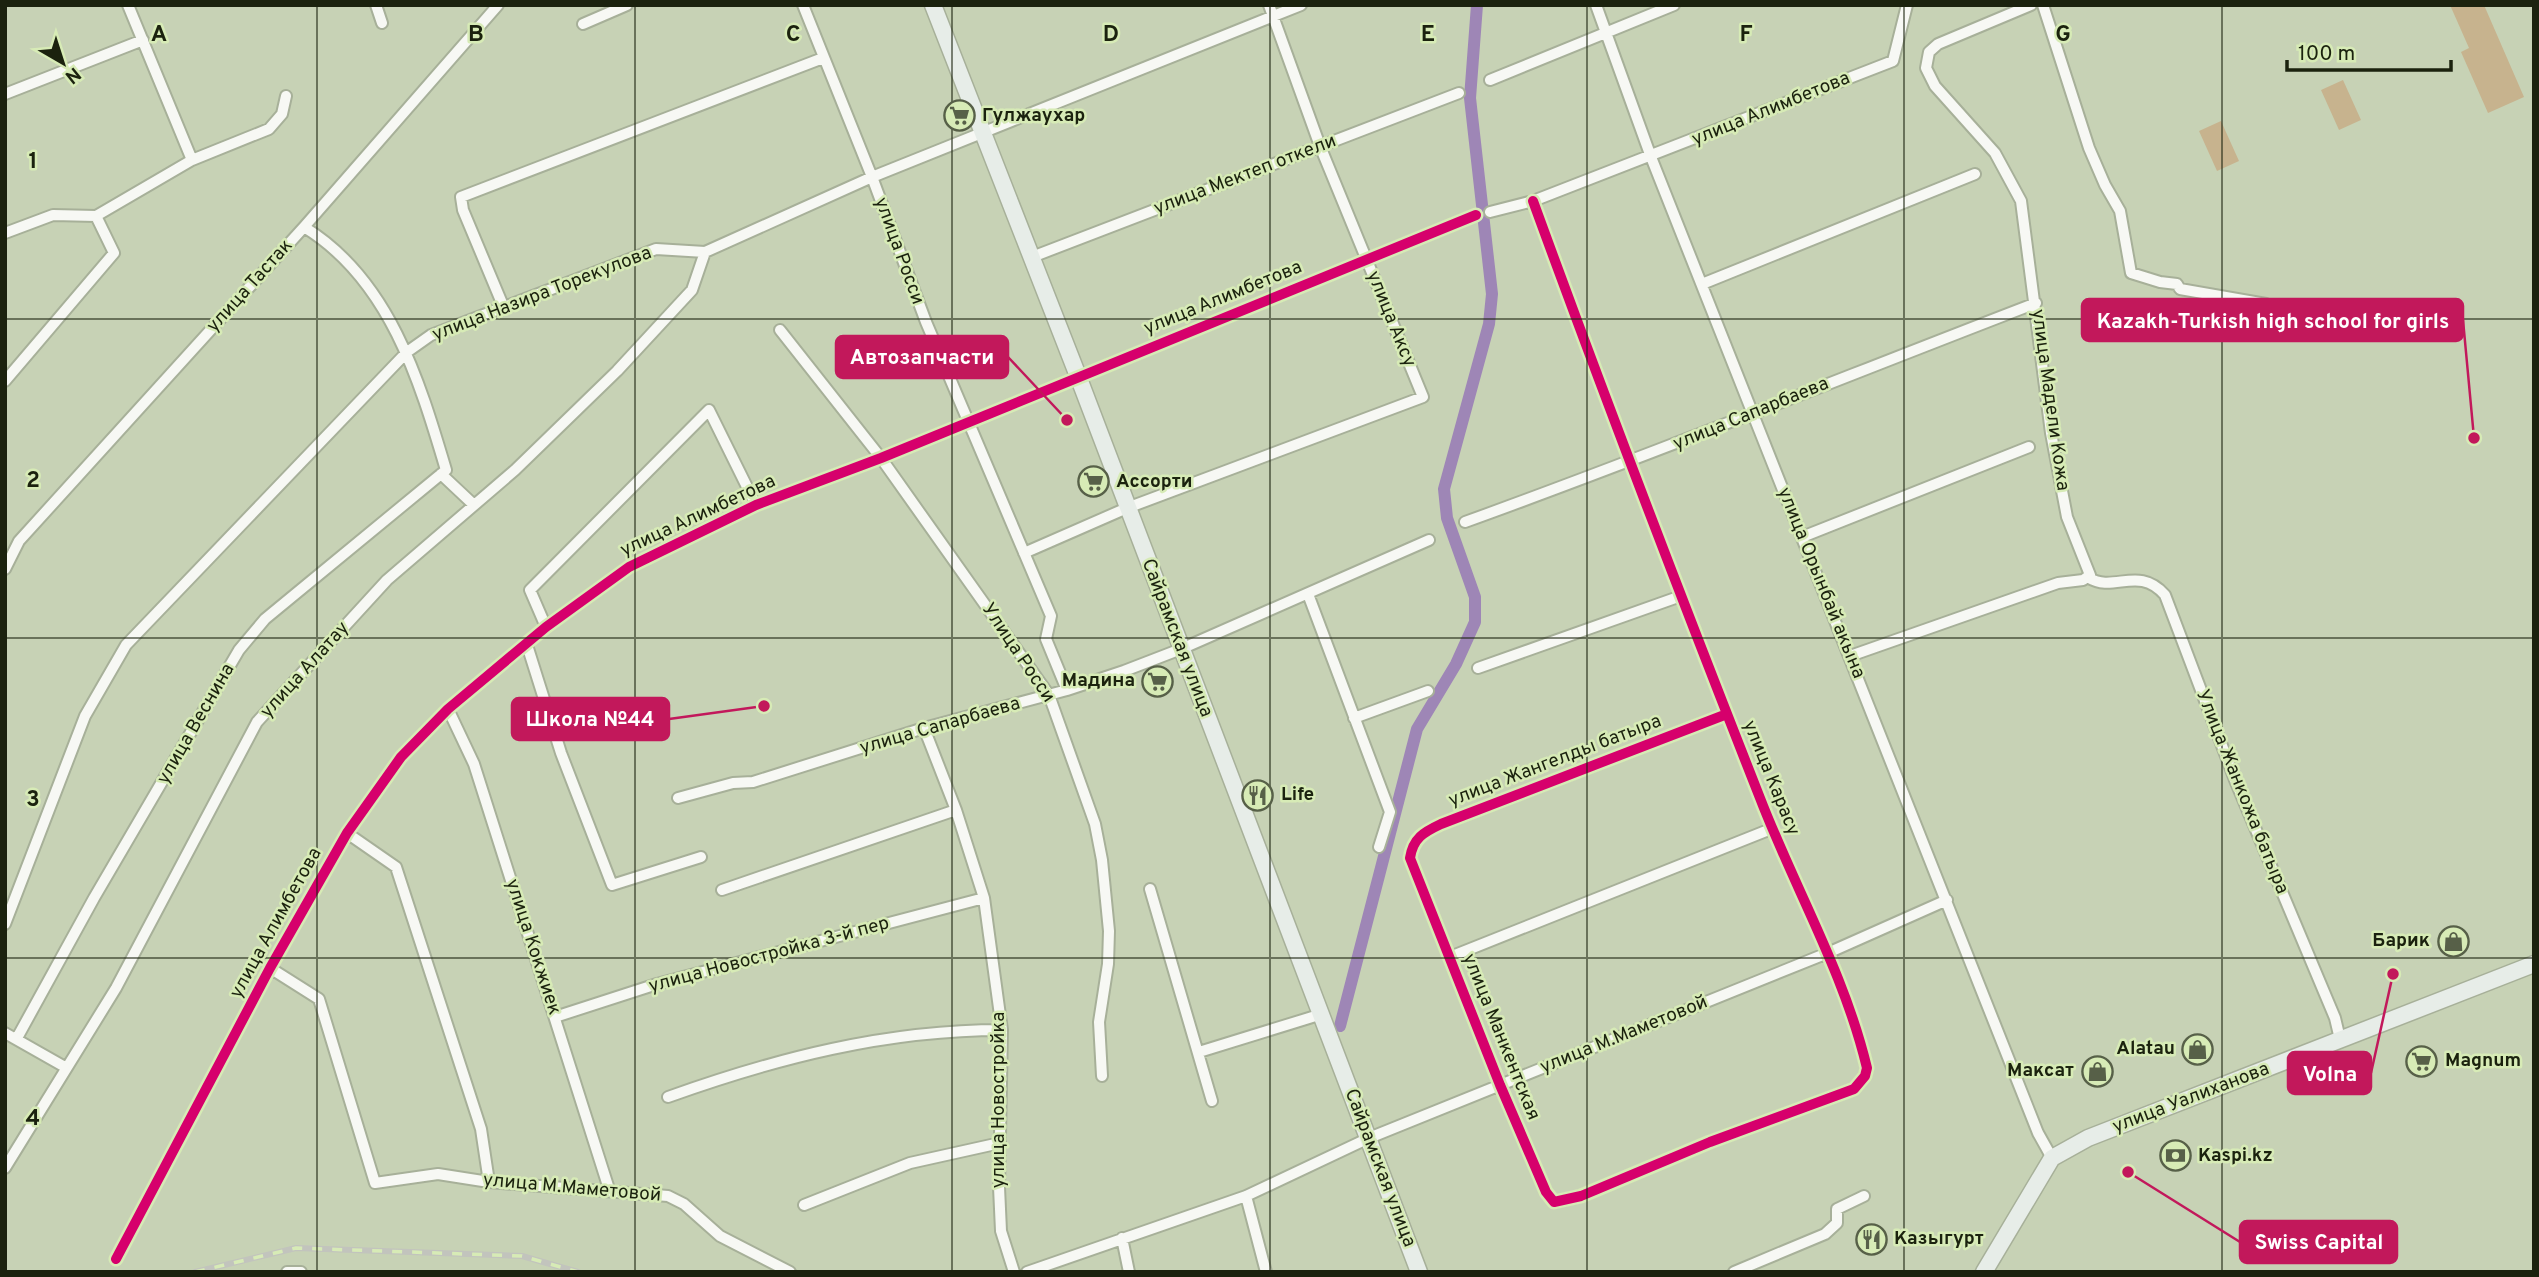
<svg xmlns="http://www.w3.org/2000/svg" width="2539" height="1277" font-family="Overpass,sans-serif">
	<rect width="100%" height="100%" fill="#c7d2b5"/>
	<!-- green -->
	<path fill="#c7b38e" d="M2450,5H2484L2524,97L2488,113L2461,52L2469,48Z
		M2343,80L2361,120L2339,130L2321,90Z
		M2221,121L2239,161L2217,171L2199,131Z"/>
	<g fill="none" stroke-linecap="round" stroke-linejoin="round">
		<!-- canal -->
		<path stroke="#9e86b6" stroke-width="12" d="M1340,1026L1417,729L1456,664L1475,622V597L1447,518L1444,489L1489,324L1492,294L1470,98L1477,5"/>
		<defs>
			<path id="minor" d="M128,5L192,160
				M376,5L382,23
				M803,5L872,177L926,322L1051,616L1046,639L1067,690
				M1596,5L1651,157L2038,1133L2052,1158
				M2043,5L2089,148L2105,185L2120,211L2131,273L2160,282L2177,284L2180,289L2266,304
				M583,24L627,5
				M1490,80L1674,5
				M5,94L143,40
				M1533,201C1606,401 1682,600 1760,798C1795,889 1844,972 1867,1068L1865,1076L1854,1089L1710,1142L1581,1196L1554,1202L1546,1192L1500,1085L1410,858C1413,838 1424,832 1441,824L1727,714
				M1490,212L1533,201L1893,61L1907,5
				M5,233L53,215L96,216L192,160L269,129L282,114L286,96
				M1032,257L1459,93
				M1702,284L1975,174
				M504,308L463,210L461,197L823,58
				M780,330L881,458L1049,695L1095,824L1102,860L1109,931L1108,964L1099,1022L1102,1076
				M5,381L114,253L96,216
				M441,474L474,505
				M1465,522C1657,453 1846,376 2036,303
				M1802,537L2029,447
				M1024,553L1127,508L1423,397L1320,146L1269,5
				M5,569L19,541L304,227L498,5
				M2089,578C2114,593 2139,565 2165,595L2235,780L2335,1018L2340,1039
				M1308,594L1390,812L1379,847
				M546,627L530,590L709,410L756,505
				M527,645L561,753L612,885L701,857
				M1850,656L2058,583L2083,580L2090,575L2067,517L2051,433L2021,201L1995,153L1935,86L1926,68L1929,52L1938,44L2031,5
				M1478,668L1681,596
				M448,709L474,764L609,1189
				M1354,718L1428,691
				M924,728L956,810L984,898L1002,1030L999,1187L1001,1231L1014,1272
				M678,798L733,783L753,782L924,728L1067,690L1124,671L1181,649L1429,540
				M347,833L396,867L481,1129L489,1182
				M1150,889L1212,1101
				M722,890L956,810
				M5,924L85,716L126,645L407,352L431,335L656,249L705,252L872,177L1301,5
				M1450,957L1771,829
				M270,968L319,999L375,1183L438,1174L489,1182L668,1196L684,1204L720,1236L790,1272
				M555,1017L657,984L984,898
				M5,1033L65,1067
				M17,1038L94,898L239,650L265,619L446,470C419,379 389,279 304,227
				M1199,1052L1322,1014
				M668,1097C777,1058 886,1030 1002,1030
				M5,1168L116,988L257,722L387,580L515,470L617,371L692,290L705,252
				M1246,1196L1266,1272
				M804,1205L910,1163L1000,1143
				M1122,1238L1129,1272
				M116,1259L270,968L347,833L401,757L448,709L546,627L629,567L756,505L881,458L1476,215
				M287,1272H301
				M1027,1272L1246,1196L1369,1138L1830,952L1947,900
				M1734,1272L1825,1234L1837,1223V1209L1864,1196"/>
			<path id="secondary" d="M933,5L1078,376L1419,1272
				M1984,1272L2052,1158L2088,1138L2534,964"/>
		</defs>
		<!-- minor casing -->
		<use href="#minor" stroke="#a7b099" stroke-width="14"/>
		<!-- secondary casing -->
		<use href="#secondary" stroke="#a7b099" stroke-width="19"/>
		<!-- minor -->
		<use href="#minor" stroke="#f7f8f4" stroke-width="10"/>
		<!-- secondary -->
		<use href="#secondary" stroke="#e7ede8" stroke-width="16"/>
		<defs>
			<path id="rail" d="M195,1272L296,1248L522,1256L578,1272"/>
		</defs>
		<!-- rail casing -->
		<use href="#rail" stroke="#c2c4bd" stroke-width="6"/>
		<!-- rail -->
		<use href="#rail" stroke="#d7ebb6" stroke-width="3.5" stroke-dasharray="10" stroke-linecap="butt"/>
		<defs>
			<path id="cycleway" d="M1533,201C1606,401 1682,600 1760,798C1795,889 1844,972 1867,1068L1865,1076L1854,1089L1710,1142L1581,1196L1554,1202L1546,1192L1500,1085L1410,858C1413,838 1424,832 1441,824L1727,714
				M116,1259L270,968L347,833L401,757L448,709L546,627L629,567L756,505L881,458L1476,215"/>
		</defs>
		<!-- cycleway casing -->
		<use href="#cycleway" stroke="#d7ebb6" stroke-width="15"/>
		<!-- cycleway -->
		<use href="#cycleway" stroke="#d6006c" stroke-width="10"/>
	</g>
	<!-- grid -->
	<path fill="none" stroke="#1b220e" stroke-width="2" stroke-opacity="0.55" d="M317,5V1272M635,5V1272M952,5V1272M1270,5V1272M1587,5V1272M1904,5V1272M2222,5V1272M5,319H2534M5,638H2534M5,958H2534"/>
	<!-- icons -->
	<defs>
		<symbol id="supermarket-ring" viewBox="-11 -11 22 22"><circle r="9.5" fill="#d7ebb6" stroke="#576048" stroke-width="1.5"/><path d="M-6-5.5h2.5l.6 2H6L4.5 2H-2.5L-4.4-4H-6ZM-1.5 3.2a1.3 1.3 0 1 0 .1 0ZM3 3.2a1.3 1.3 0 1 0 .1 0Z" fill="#576048"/></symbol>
		<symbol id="restaurant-ring" viewBox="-11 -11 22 22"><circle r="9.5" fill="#d7ebb6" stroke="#576048" stroke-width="1.5"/><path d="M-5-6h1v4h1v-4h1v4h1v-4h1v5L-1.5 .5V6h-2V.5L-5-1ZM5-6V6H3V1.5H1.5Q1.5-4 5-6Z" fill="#576048"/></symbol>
		<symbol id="shop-ring" viewBox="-11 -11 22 22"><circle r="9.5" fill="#d7ebb6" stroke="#576048" stroke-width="1.5"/><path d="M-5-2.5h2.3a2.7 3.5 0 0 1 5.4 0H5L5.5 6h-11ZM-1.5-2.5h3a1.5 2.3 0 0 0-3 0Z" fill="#576048"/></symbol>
		<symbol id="bank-ring" viewBox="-11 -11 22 22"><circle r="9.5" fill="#d7ebb6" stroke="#576048" stroke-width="1.5"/><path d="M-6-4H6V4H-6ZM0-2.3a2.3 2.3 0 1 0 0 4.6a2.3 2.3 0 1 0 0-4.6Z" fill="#576048"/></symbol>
	</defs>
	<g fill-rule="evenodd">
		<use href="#supermarket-ring" x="942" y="98" width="35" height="35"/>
		<use href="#supermarket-ring" x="1076" y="464" width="35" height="35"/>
		<use href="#supermarket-ring" x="1140" y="664" width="35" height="35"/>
		<use href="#restaurant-ring" x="1240" y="778" width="35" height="35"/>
		<use href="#shop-ring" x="2436" y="924" width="35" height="35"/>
		<use href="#shop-ring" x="2180" y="1032" width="35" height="35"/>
		<use href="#supermarket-ring" x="2404" y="1044" width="35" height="35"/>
		<use href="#shop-ring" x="2080" y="1054" width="35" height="35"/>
		<use href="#bank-ring" x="2158" y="1138" width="35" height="35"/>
		<use href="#restaurant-ring" x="1854" y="1222" width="35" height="35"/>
	</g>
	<g text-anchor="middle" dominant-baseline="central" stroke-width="5" stroke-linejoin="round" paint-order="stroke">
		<!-- street labels -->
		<g font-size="19" fill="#1b220e" stroke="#d7ebb6">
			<text transform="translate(1771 109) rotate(-22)">улица Алимбетова</text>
			<text transform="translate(1245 175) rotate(-21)">улица Мектеп откели</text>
			<text transform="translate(899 251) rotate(70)">улица Росси</text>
			<text transform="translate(250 286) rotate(-48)">улица Тастак</text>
			<text transform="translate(542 294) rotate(-21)">улица Назира Торекулова</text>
			<text transform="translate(1223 298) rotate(-22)">улица Алимбетова</text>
			<text transform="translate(1391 319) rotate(68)">улица Аксу</text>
			<text transform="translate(2050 400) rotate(82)">улица Мадели Кожа</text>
			<text transform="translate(1751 414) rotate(-22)">улица Сапарбаева</text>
			<text transform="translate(698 516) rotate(-25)">улица Алимбетова</text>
			<text transform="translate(1821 583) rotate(68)">улица Орынбай акына</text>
			<text transform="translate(1177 638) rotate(69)">Сайрамская улица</text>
			<text transform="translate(1018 653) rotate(56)">Улица Росси</text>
			<text transform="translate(305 670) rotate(-48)">улица Алатау</text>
			<text transform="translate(196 724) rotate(-60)">улица Веснина</text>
			<text transform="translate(940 726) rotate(-16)">улица Сапарбаева</text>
			<text transform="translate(1555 761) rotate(-21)">улица Жангелды батыра</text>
			<text transform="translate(1771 778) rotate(68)">улица Карасу</text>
			<text transform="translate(2242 792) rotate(68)">Улица Жанкожа батыра</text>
			<text transform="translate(276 923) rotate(-61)">улица Алимбетова</text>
			<text transform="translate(533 947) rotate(72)">улица Кокжиек</text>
			<text transform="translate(769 955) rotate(-15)">улица Новостройка 3-й пер</text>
			<text transform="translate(1624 1035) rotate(-22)">улица М.Маметовой</text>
			<text transform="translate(1501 1037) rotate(68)">улица Манкентская</text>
			<text transform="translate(2191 1098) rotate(-21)">улица Уалиханова</text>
			<text transform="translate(999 1100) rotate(-90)">улица Новостройка</text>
			<text transform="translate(1380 1168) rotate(69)">Сайрамская улица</text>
			<text transform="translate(572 1188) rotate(5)">улица М.Маметовой</text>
		</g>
		<!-- poi labels -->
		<g font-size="19" font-weight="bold" fill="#1b220e" stroke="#d7ebb6" text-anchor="start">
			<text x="982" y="116">Гулжаухар</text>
			<text x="1116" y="482">Ассорти</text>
			<text x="1135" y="681" text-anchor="end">Мадина</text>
			<text x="1281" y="795">Life</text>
			<text x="2430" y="941" text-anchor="end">Барик</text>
			<text x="2175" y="1049" text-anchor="end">Alatau</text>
			<text x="2445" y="1061">Magnum</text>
			<text x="2074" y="1071" text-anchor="end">Максат</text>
			<text x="2198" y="1156">Kaspi.kz</text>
			<text x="1894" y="1239">Казыгурт</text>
		</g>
	</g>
	<g font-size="23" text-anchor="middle" font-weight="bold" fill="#1b220e" stroke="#d7ebb6" stroke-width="5" stroke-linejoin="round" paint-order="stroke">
		<text x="159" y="41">A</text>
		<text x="476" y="41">B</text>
		<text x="793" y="41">C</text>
		<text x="1111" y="41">D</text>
		<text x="1428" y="41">E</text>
		<text x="1746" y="41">F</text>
		<text x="2063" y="41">G</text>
		<text x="33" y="168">1</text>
		<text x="33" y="487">2</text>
		<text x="33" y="806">3</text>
		<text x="33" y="1125">4</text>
	</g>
	<!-- callouts -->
	<path fill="none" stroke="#c2185b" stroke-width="2.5" d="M2474 438L2463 320M1067 420L1008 357M764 706L669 719M2393 974L2371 1073M2128 1172L2240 1242"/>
	<g fill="#c2185b" stroke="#d7ebb6" stroke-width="2.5">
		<circle cx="2474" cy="438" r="7"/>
		<circle cx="1067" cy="420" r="7"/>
		<circle cx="764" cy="706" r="7"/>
		<circle cx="2393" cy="974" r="7"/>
		<circle cx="2128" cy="1172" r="7"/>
	</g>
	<g fill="#c2185b" stroke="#c2185b" stroke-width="2.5">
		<rect x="2082" y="299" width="381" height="42" rx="7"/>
		<rect x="836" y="336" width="172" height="42" rx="7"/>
		<rect x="512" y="698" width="157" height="42" rx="7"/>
		<rect x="2288" y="1052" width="83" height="42" rx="7"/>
		<rect x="2240" y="1221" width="157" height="42" rx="7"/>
	</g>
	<g font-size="21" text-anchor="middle" font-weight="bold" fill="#fff">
		<text x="2273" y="328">Kazakh-Turkish high school for girls</text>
		<text x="922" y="364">Автозапчасти</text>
		<text x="590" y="726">Школа №44</text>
		<text x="2330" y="1081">Volna</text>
		<text x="2319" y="1249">Swiss Capital</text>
	</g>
	<!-- border -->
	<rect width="2539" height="1277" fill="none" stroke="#1b220e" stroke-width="14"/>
	<!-- north arrow -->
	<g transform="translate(63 63) rotate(141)" stroke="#d7ebb6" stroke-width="5" paint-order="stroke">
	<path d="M0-5L12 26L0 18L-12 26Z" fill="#1b220e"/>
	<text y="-10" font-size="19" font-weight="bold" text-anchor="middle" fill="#1b220e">N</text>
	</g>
	<!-- scale -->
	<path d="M2287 60v10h164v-10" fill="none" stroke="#1b220e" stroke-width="3.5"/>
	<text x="2298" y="60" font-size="21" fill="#1b220e" stroke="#d7ebb6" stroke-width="5" paint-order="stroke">100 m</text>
</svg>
